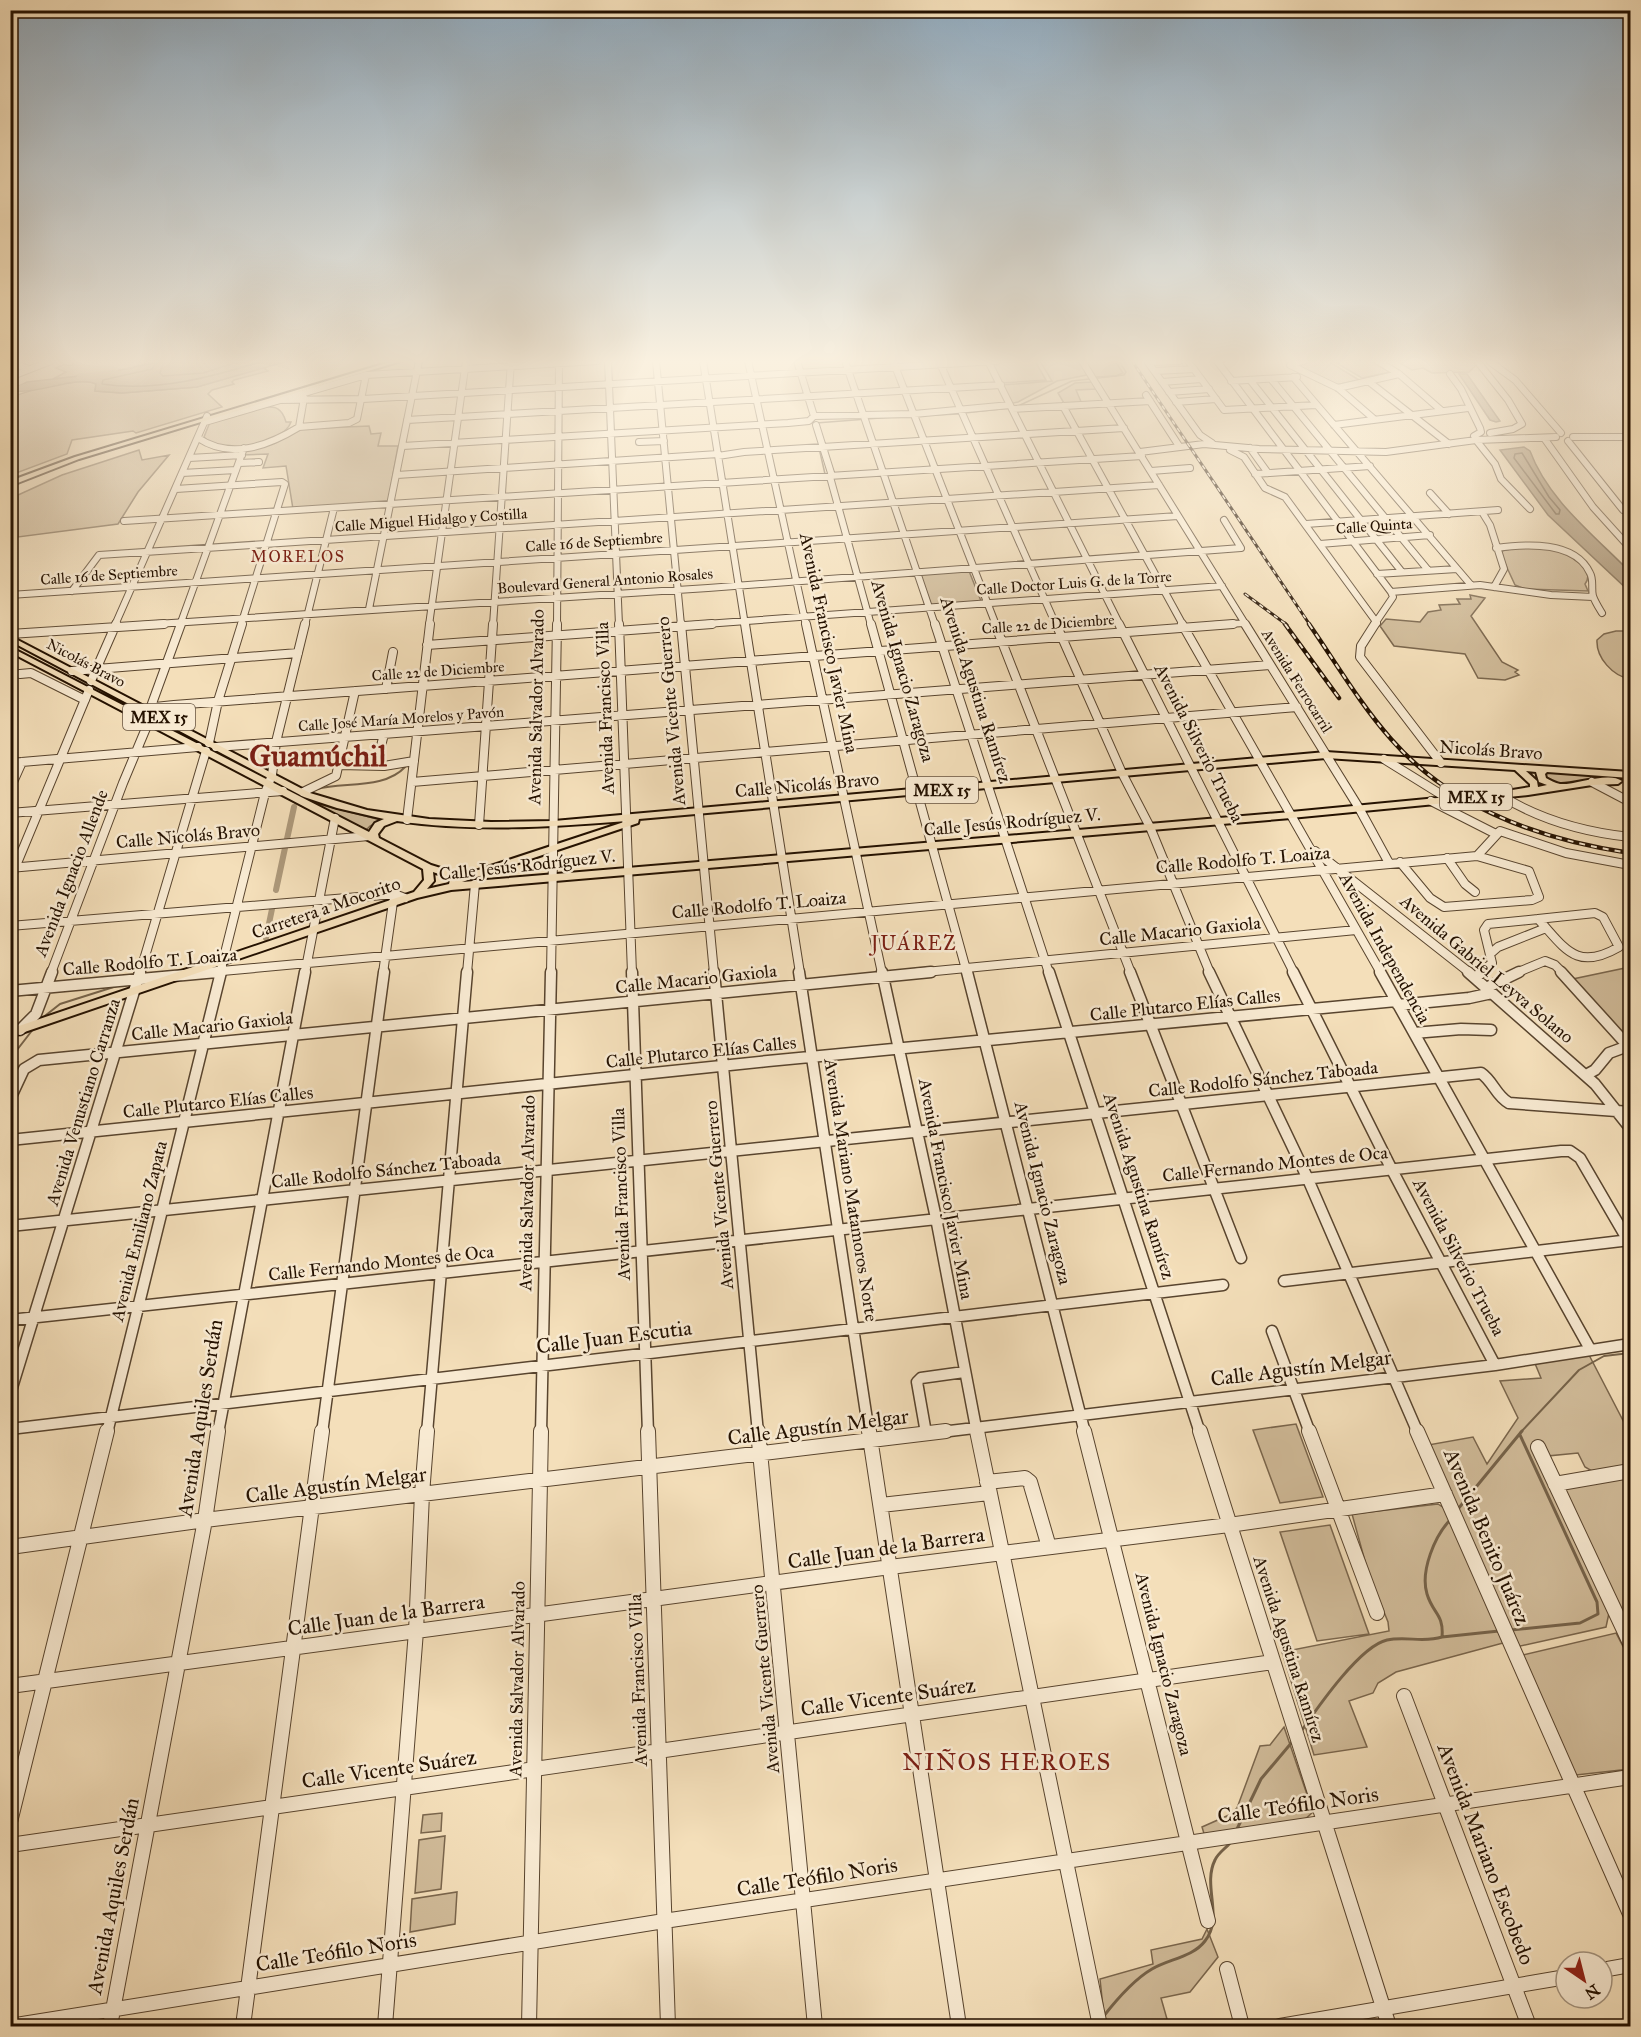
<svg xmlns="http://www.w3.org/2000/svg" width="1641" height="2037" font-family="'IM FELL Great Primer',serif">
	<rect width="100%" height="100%" fill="#f4dfba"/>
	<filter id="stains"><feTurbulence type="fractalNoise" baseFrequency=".00333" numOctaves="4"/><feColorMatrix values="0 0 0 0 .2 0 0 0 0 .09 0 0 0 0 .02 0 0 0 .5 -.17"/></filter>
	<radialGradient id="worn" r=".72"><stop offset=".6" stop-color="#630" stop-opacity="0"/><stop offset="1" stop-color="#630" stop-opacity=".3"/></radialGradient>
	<!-- green -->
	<path fill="#d1bc9a" stroke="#7a664d" stroke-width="1.5" d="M62,361H159L107,373L53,379L66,372L56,368L65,364Z
		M1035,361L1046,380L1002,383L991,363Z
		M1040,361H1079L1087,375L1057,381L1018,402L1009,404L1002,385L1052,381Z
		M1085,361H1115L1123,373L1116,376L1095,377Z
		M1318,361H1328L1359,380L1331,386L1298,365Z
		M1333,361H1370L1390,372L1362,378Z
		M1396,361H1472L1476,365L1469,372L1432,373L1423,368L1412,370Z
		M267,366L265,369L268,371L234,380L232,382L234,384L212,390L208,394L222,407L136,433L133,431L72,440L67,454L11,475L10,398C26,391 81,376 96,384L95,391L122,393L197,387Z
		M1092,382L1096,389L1076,390L1082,404L1065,405L1058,393L1075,383Z
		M262,407C276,406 282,408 286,422H291C283,445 218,458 204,437L210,422Z
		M369,426L371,434L381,433L378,446H398L388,503L293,509L286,466L263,468L268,454L242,455L245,449L282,439L302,429Z
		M139,450L142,460L169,455L138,492L118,524L18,537V495L62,475Z
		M1523,546C1533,547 1544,547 1553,550C1566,553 1597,568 1585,584L1588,591L1525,589L1515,585L1503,559L1502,551Z
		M969,571L981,601L931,605L920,574Z
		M1470,595L1485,598L1471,616L1502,662L1518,670L1515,672L1519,675L1505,680L1478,678L1465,654L1394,646L1380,626L1386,619L1420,622L1428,612L1441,610L1439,605L1460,604L1457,599H1471Z
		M1616,631H1630V679C1613,676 1596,658 1597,640L1604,634Z
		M1549,772L1611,776L1558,785L1545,780L1544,773Z
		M314,803L381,820L370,826L364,832L313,804Z
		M1630,967V1045L1568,980Z
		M1588,1353L1630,1434V1468L1597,1474L1585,1467L1578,1453L1548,1456L1609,1613L1606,1627L1516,1647L1428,1445L1473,1437L1487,1464L1518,1418L1500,1381L1541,1378L1534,1361Z
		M1296,1424L1323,1497L1280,1503L1253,1430Z
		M1630,1475V1617L1626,1618L1563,1492L1565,1485Z
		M1438,1504L1447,1510L1503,1643L1396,1672L1378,1683L1373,1693L1349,1701L1367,1747L1314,1755L1282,1652L1389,1631L1388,1622L1368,1572L1352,1514Z
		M1330,1525L1369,1634L1317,1641L1280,1532Z
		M1616,1633L1630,1660V1769L1576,1775L1523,1655Z
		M1284,1727L1313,1812L1303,1821L1205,1837L1202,1827L1229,1815L1237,1808L1260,1746L1270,1745Z
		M442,1813L441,1831L421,1833L423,1815Z
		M445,1836L441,1889L415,1893L419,1840Z
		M457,1892L455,1924L410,1932L412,1899Z
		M1207,1929L1218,1957L1190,1992L1161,1998L1169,2026H1105L1100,1979L1153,1964L1151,1950L1202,1939Z"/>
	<!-- water -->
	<path fill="#ad997b" stroke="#76634a" stroke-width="1.5" d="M159,362L288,361L197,387L122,393L95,391L96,384C78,375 38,394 18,391L15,388L27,382L107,373Z
		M1459,374H1467L1500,421L1496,422L1490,420Z
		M1524,447L1530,451C1548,500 1595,536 1630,572V592L1548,515L1500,450Z"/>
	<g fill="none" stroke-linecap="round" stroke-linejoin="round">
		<!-- shore -->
		<path stroke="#68553e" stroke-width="1.5" d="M157,361L152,369L103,380L102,384C158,392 211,377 264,361
			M164,361L160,373L163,376L203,373L241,361
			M1522,453L1549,497L1560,510L1559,514H1556L1514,458L1515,454Z"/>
		<!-- stream-far2 -->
		<path stroke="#76634a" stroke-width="1.5" d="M1018,406L1072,381L1124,375L1126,372L1119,361
			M965,413L1010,408
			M935,415L959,414
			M816,423L893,417
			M819,448L825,474"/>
		<!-- stream-far1 -->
		<path stroke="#76634a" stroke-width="2" d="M317,789C345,782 385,789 405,767
			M41,1019L60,1004L120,985
			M10,1059L34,1028
			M1520,1433L1579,1370L1604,1356L1630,1353"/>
		<!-- stream -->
		<path stroke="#76634a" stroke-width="3" d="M1458,1509L1522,1431
			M1511,1630L1580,1623L1598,1614L1597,1602L1520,1435
			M1442,1637L1499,1631
			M1302,1730C1318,1707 1360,1646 1387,1640C1406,1636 1424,1643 1442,1637C1444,1614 1433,1614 1427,1594C1420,1571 1435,1535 1451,1519
			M1237,1829L1261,1779L1293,1741
			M1103,2017C1117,1999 1133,1980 1152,1969C1169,1959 1193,1957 1205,1941C1224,1917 1202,1886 1215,1860C1218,1853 1225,1849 1230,1843"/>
		<!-- canal-far1 -->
		<path stroke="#ad997b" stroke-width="4.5" d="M79,376L116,372
			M10,392L24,386"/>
		<!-- canal -->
		<path stroke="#ad997b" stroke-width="6" d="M287,839L294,807
			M276,890L285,848
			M266,938L272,909"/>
		<defs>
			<path id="minor-far3" d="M66,361L70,362
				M608,361L619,625
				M656,361L681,625
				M703,361L745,625
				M748,361L806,625
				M797,361L814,416
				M845,361L935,625
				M893,361L996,625
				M939,361L1056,625
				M988,361L1120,625
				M1082,361L1246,625
				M1147,361L1200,435L1212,443
				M1188,361L1224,410L1316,405
				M1217,361L1391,592L1393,597L1374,625
				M1303,361L1290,365L1338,388L1374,419
				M1378,361L1399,374L1442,411
				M1477,361L1508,400L1522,424L1513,429L1490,433
				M1489,361L1515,380L1561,433
				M10,362L29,369
				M1148,362L1180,361
				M1155,371L1194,369
				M1450,374L1461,389L1480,428L1481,432L1474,436L1476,440L1495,464L1501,479L1530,509
				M10,377L51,361
				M1293,377L1471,585
				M1271,379L1428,570
				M1250,380L1402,572
				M1231,381L1297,377
				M1368,381L1449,444
				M1162,382L1201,379
				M1338,388L1399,374
				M1169,392L1209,389
				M1146,395L1179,446
				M277,400L363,399L997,361
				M1176,402L1216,399
				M1063,406L1183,625
				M1012,409L1150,401
				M407,420L1001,385
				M205,422L366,375L597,361
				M816,425L832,476
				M1334,425L1468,408
				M299,427L349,423L357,419L366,375
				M1573,437H1630
				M198,438C231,460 268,446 299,427L304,398
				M1544,438L1593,507L1630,548
				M1568,441L1623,510
				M639,442L664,441
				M403,446L788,423L809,421L814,416L914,414L1010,405
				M1250,448L1268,473
				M1230,450L1244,457L1265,488L1285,497L1377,623
				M1140,452L1204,444L1259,449L1386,452L1476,440L1556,437
				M718,456L744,452L1124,428
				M189,458L242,455
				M239,463L259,462
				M1151,471L1190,468
				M182,473L236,470
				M1255,474L1370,466
				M397,475L718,454
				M830,477L871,625
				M176,489L282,482L285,484L241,625
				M1430,493L1449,514
				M1482,512L1490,525L1504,569L1494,587
				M124,521L1142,456
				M1306,524L1498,510
				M1320,544L1430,535
				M1496,548C1525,544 1575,540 1590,573C1594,580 1591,589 1593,596C1595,602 1599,608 1602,613
				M1377,574L1457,569
				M72,591L99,555L1159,485
				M1391,592L1480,585L1551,595L1593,597
				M10,595L1178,516
				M369,609L419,361
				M115,625L207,416
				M141,625L708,588L1241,548L1224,520
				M180,625L244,448
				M305,625L334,508
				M429,625L466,361
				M493,625L511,361
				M557,625L559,361
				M692,625L1222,586
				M1213,625L1244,623"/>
			<path id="minor-far2" d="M619,624L632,973
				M681,624L714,973
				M745,624L800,973
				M806,624L882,973
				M871,624L967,973
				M935,624L1049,973
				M995,624L1131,973
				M1056,624L1122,773L1150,827L1210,973
				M1119,624L1294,973
				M1182,624L1381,973
				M1245,624L1359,808L1389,863
				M1375,624L1361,646L1360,657L1441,763
				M10,634L164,624
				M427,645L712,624
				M72,671L298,653
				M20,674L31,673L85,700
				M91,681L116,624
				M386,689L393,652
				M150,709L181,624
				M138,716L155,707L174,705L1233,624
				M209,743L218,701L242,624
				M216,747L1270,665
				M1384,759L1450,800
				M10,763L198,747
				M339,765L384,766L414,761
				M368,765L378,758L384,734
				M13,782L22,762
				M412,782L1297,707
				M1592,782L1630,802
				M303,792L336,776L355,691
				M1500,795C1540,820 1583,832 1630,837
				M1431,801L1496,834
				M10,813L283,791
				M407,820L430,624
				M479,825L493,624
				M1315,851L1470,973
				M1447,858L1465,884L1475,892
				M1400,862L1430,898L1444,907L1532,900L1539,897L1529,871L1477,856
				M10,868L369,836
				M10,880L89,690
				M1595,913L1603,917L1619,947C1576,972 1565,948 1538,919Z
				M10,926L383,895H397L405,898
				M1490,954L1498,947L1546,928
				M51,973L123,783L149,721
				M140,973L206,751
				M200,973L1477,856L1500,831L1566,853L1630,865
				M220,973L265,793L272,775L276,742L305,624
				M305,973L335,818
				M383,973L393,902
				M467,973L475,884
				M551,973L557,624
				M915,973L1356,930
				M1480,973L1492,963L1484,930L1488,924L1538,919
				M1516,973L1545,961L1555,965L1563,973"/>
			<path id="minor-far1" d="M632,972L648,1433
				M714,972L758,1433
				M799,972L869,1433
				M882,972L936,1218L977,1433
				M967,972L1085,1433
				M1049,972L1200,1433
				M1130,972L1241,1258
				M1209,972L1307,1177L1418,1433
				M1293,972L1391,1168L1495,1365
				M1380,972L1590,1349
				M1468,972L1595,1084L1630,1128
				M1561,972L1628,1046L1609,1053L1595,1070L1586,1075
				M1475,978L1482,972
				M1486,988L1519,972
				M10,991L217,972
				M1398,1005L1469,998L1492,993
				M20,1030L36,1014L52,972
				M1414,1033L1461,1029L1491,1030
				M10,1099L24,1069L39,1060L931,972
				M10,1140L768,1061L1396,1001
				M10,1226L1481,1073C1493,1081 1496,1096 1509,1103L1630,1112
				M1284,1281L1630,1240
				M10,1320L1561,1151H1570L1580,1158L1630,1244
				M1272,1331L1310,1433
				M10,1394L140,972
				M10,1429L1223,1285
				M107,1433L221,972
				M218,1433L305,972
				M322,1433L384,972
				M427,1433L467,972
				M541,1433L551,972
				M926,1433L917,1382L921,1378L964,1372
				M933,1433L1495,1365L1630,1344"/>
			<path id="minor" d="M648,1431L668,2026
				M758,1431L815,2026
				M869,1431L959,2026
				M977,1431L1100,2026
				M1084,1431L1208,1921
				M1200,1431L1389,2026
				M1309,1431L1377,1613
				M1417,1431L1630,1914
				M1538,1447L1630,1643
				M987,1482L1025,1478L1030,1482L1049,1547
				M1555,1484L1630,1471
				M881,1505L989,1493
				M10,1547L205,1520L946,1431
				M10,1686L890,1567L1229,1525L1445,1494
				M1404,1696L1529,2026
				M10,1822L107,1431
				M10,1845L1273,1662
				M1227,1969L1242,2026
				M1602,1970L1630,1965
				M10,2026L664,1921L1630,1777
				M110,2026L205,1520L218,1431
				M243,2026L322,1431
				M385,2026L416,1631L422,1494L427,1431
				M529,2026L541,1431
				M1280,2026L1566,1977"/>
			<path id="major" d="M393,361H401L79,459L10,486V481L75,457Z
				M10,636L310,793L367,810L429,819L491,822L554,821L1326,752L1630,772V778L1547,772L1545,774L1546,778C1550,780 1555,783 1560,784C1576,785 1609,771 1622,781L1618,784L1592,785L1528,795L1291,818L451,890L417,898L10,1037V1029L414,892L424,880L423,869L10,652V647L369,832L375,823L384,819L337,808L304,797L10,641ZM1326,758L1515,770L1530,784V787L1500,792L1291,812L462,882L638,823L639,819ZM1526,771L1536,772L1539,782L1547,785L1538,787L1537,781ZM397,821C474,832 549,827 627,821L463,875L431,865L379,838L378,834L384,826ZM433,872L453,879L450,880L449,884L427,889L434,881Z"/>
		</defs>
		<!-- minor-far3 casing -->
		<use href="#minor-far3" stroke="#58442e" stroke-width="8"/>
		<!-- minor-far2 casing -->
		<use href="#minor-far2" stroke="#58442e" stroke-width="10"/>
		<!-- minor-far1 casing -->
		<use href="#minor-far1" stroke="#58442e" stroke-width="13"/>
		<!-- minor casing -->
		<use href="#minor" stroke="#58442e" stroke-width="16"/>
		<!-- major casing -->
		<use href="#major" stroke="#241100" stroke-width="4"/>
		<!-- minor-far3 -->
		<use href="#minor-far3" stroke="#f8ead2" stroke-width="6"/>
		<!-- minor-far2 -->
		<use href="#minor-far2" stroke="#f8ead2" stroke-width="8"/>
		<!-- minor-far1 -->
		<use href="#minor-far1" stroke="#f8ead2" stroke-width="10"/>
		<!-- minor -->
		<use href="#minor" stroke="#f8ead2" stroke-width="14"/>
		<!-- major -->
		<use href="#major" fill="#f4dfba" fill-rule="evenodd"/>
		<defs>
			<path id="rail-far1" d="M1132,361L1310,625
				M1245,594L1287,625"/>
			<path id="rail" d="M1285,624L1339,698
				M1309,624C1336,663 1360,704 1391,739C1451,808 1542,840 1630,853"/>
		</defs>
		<!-- rail-far1 casing -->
		<use href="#rail-far1" stroke="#241100" stroke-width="3"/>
		<!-- rail casing -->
		<use href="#rail" stroke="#241100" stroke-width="4.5"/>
		<!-- rail-far1 -->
		<use href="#rail-far1" stroke="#f8ead2" stroke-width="1.5" stroke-dasharray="4.5" stroke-linecap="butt"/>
		<!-- rail -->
		<use href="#rail" stroke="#f8ead2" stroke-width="2" stroke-dasharray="6" stroke-linecap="butt"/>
	</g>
	<!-- sky -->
	<linearGradient id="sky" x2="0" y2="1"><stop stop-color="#90a9bc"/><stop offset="0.56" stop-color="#faf1e0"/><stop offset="1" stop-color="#faf1e0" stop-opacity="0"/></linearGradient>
	<rect width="1641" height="646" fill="url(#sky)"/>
	<g text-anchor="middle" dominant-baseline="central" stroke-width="5" stroke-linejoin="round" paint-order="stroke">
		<!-- far-street labels -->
		<g font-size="15" fill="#241100" stroke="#f8ead2">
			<text transform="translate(431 520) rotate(-4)">Calle Miguel Hidalgo y Costilla</text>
			<text transform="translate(1374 526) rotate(-4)">Calle Quinta</text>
			<text transform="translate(594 542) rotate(-4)">Calle 16 de Septiembre</text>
			<text transform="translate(109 575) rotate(-4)">Calle 16 de Septiembre</text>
			<text transform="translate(605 581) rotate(-4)">Boulevard General Antonio Rosales</text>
			<text transform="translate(1074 583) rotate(-4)">Calle Doctor Luis G. de la Torre</text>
			<text transform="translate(1048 624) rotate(-4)">Calle 22 de Diciembre</text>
			<text transform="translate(86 663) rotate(28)">Nicolás Bravo</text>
			<text transform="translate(438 671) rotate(-4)">Calle 22 de Diciembre</text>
			<text transform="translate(1297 681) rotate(58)">Avenida Ferrocarril</text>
			<text transform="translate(401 719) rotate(-4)">Calle José María Morelos y Pavón</text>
		</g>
		<!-- far-neighbourhood labels -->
		<g font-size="16" letter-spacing="1.5" fill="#7a1f14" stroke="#f8ead2">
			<text x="298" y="556">MORELOS</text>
		</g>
		<!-- shield labels -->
		<g fill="#f8ead2" stroke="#64523f" stroke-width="1.5">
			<rect x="123" y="704" width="72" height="26" rx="4.5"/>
			<rect x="906" y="777" width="72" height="26" rx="4.5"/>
			<rect x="1440" y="784" width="72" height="26" rx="4.5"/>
		</g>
		<g font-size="16" font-weight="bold" fill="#241100">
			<text x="159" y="717">MEX 15</text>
			<text x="942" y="790">MEX 15</text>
			<text x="1476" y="797">MEX 15</text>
		</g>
		<!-- street labels -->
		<g font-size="18" fill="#241100" stroke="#f8ead2">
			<text transform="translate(829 643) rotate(78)">Avenida Francisco Javier Mina</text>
			<text transform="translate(903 671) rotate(74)">Avenida Ignacio Zaragoza</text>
			<text transform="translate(976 690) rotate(72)">Avenida Agustina Ramírez</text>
			<text transform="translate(536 707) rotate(-89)">Avenida Salvador Alvarado</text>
			<text transform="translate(605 708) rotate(-92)">Avenida Francisco Villa</text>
			<text transform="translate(671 711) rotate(-95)">Avenida Vicente Guerrero</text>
			<text transform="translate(1199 743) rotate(63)">Avenida Silverio Trueba</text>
			<text transform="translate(1491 750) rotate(4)">Nicolás Bravo</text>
			<text transform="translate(807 785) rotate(-5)">Calle Nicolás Bravo</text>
			<text transform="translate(1012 822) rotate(-5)">Calle Jesús Rodríguez V.</text>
			<text transform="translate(188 836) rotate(-5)">Calle Nicolás Bravo</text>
			<text transform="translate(1243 860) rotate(-5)">Calle Rodolfo T. Loaiza</text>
			<text transform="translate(527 865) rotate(-6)">Calle Jesús Rodríguez V.</text>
			<text transform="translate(71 873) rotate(-69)">Avenida Ignacio Allende</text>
			<text transform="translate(759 905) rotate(-5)">Calle Rodolfo T. Loaiza</text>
			<text transform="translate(326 908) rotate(-19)">Carretera a Mocorito</text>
			<text transform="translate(1180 931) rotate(-6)">Calle Macario Gaxiola</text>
			<text transform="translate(1385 948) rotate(61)">Avenida Independencia</text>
			<text transform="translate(150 962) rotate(-5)">Calle Rodolfo T. Loaiza</text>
			<text transform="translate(1487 969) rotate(40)">Avenida Gabriel Leyva Solano</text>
			<text transform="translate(696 979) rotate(-6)">Calle Macario Gaxiola</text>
			<text transform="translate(1185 1005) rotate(-6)">Calle Plutarco Elías Calles</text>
			<text transform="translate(212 1026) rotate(-6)">Calle Macario Gaxiola</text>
			<text transform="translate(701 1052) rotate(-6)">Calle Plutarco Elías Calles</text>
			<text transform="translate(1263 1079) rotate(-6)">Calle Rodolfo Sánchez Taboada</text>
			<text transform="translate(83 1102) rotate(-73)">Avenida Venustiano Carranza</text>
			<text transform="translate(218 1102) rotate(-6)">Calle Plutarco Elías Calles</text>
			<text transform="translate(1275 1164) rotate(-6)">Calle Fernando Montes de Oca</text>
			<text transform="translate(386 1170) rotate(-6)">Calle Rodolfo Sánchez Taboada</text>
			<text transform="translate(1139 1186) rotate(72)">Avenida Agustina Ramírez</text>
			<text transform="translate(946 1189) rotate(79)">Avenida Francisco Javier Mina</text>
			<text transform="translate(851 1190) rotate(81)">Avenida Mariano Matamoros Norte</text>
			<text transform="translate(527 1193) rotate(-89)">Avenida Salvador Alvarado</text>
			<text transform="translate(1043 1193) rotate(76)">Avenida Ignacio Zaragoza</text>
			<text transform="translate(621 1194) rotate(-92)">Avenida Francisco Villa</text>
			<text transform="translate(719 1195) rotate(-95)">Avenida Vicente Guerrero</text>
			<text transform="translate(139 1231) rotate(-76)">Avenida Emiliano Zapata</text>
			<text transform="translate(1459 1257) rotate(62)">Avenida Silverio Trueba</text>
			<text transform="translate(381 1263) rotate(-6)">Calle Fernando Montes de Oca</text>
			<text transform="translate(1289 1649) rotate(72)">Avenida Agustina Ramírez</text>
			<text transform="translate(1164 1664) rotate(76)">Avenida Ignacio Zaragoza</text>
			<text transform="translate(517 1679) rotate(-89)">Avenida Salvador Alvarado</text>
			<text transform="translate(765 1679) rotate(-95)">Avenida Vicente Guerrero</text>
			<text transform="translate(638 1680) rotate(-92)">Avenida Francisco Villa</text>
		</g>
		<!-- neighbourhood labels -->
		<g font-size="20" letter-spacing="1.5" fill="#7a1f14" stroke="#f8ead2">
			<text x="914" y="943">JUÁREZ</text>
		</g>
		<!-- near-street labels -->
		<g font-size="21" fill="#241100" stroke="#f8ead2">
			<text transform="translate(614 1337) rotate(-7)">Calle Juan Escutia</text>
			<text transform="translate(1301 1368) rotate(-7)">Calle Agustín Melgar</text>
			<text transform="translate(200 1418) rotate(-81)">Avenida Aquiles Serdán</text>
			<text transform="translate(818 1427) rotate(-7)">Calle Agustín Melgar</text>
			<text transform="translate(336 1485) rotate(-7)">Calle Agustín Melgar</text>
			<text transform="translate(1487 1537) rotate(67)">Avenida Benito Juárez</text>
			<text transform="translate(886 1548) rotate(-8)">Calle Juan de la Barrera</text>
			<text transform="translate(386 1615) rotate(-8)">Calle Juan de la Barrera</text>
			<text transform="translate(888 1697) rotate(-8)">Calle Vicente Suárez</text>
			<text transform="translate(389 1769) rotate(-8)">Calle Vicente Suárez</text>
			<text transform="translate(1298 1805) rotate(-8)">Calle Teófilo Noris</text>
			<text transform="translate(1486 1854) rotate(69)">Avenida Mariano Escobedo</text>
			<text transform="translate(817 1877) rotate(-9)">Calle Teófilo Noris</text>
			<text transform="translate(113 1896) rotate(-79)">Avenida Aquiles Serdán</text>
			<text transform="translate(336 1952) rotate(-9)">Calle Teófilo Noris</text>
		</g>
		<!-- near-neighbourhood labels -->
		<g font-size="24" letter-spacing="1.5" fill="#7a1f14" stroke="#f8ead2">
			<text x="1007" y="1762">NIÑOS HEROES</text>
		</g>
		<!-- town labels -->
		<g font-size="30" font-weight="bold" fill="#7a1f14" stroke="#f8ead2">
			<text x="318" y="756">Guamúchil</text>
		</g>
	</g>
	<!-- margin -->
	<rect width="1641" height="2037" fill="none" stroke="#f4dfba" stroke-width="36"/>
	<rect x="12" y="12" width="1617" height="2013" fill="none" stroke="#241100" stroke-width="3"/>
	<rect x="18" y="18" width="1605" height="2001" fill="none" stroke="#241100" stroke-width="1.5"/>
	<!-- north arrow -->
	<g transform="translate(1584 1980) rotate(145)"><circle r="28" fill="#f8ead2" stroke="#a3937e" stroke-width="1.5"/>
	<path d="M0-4.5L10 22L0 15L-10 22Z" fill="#8f2418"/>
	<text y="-9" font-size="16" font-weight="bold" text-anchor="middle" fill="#241100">N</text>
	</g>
	<rect width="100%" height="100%" filter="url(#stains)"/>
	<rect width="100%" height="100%" fill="url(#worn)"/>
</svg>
